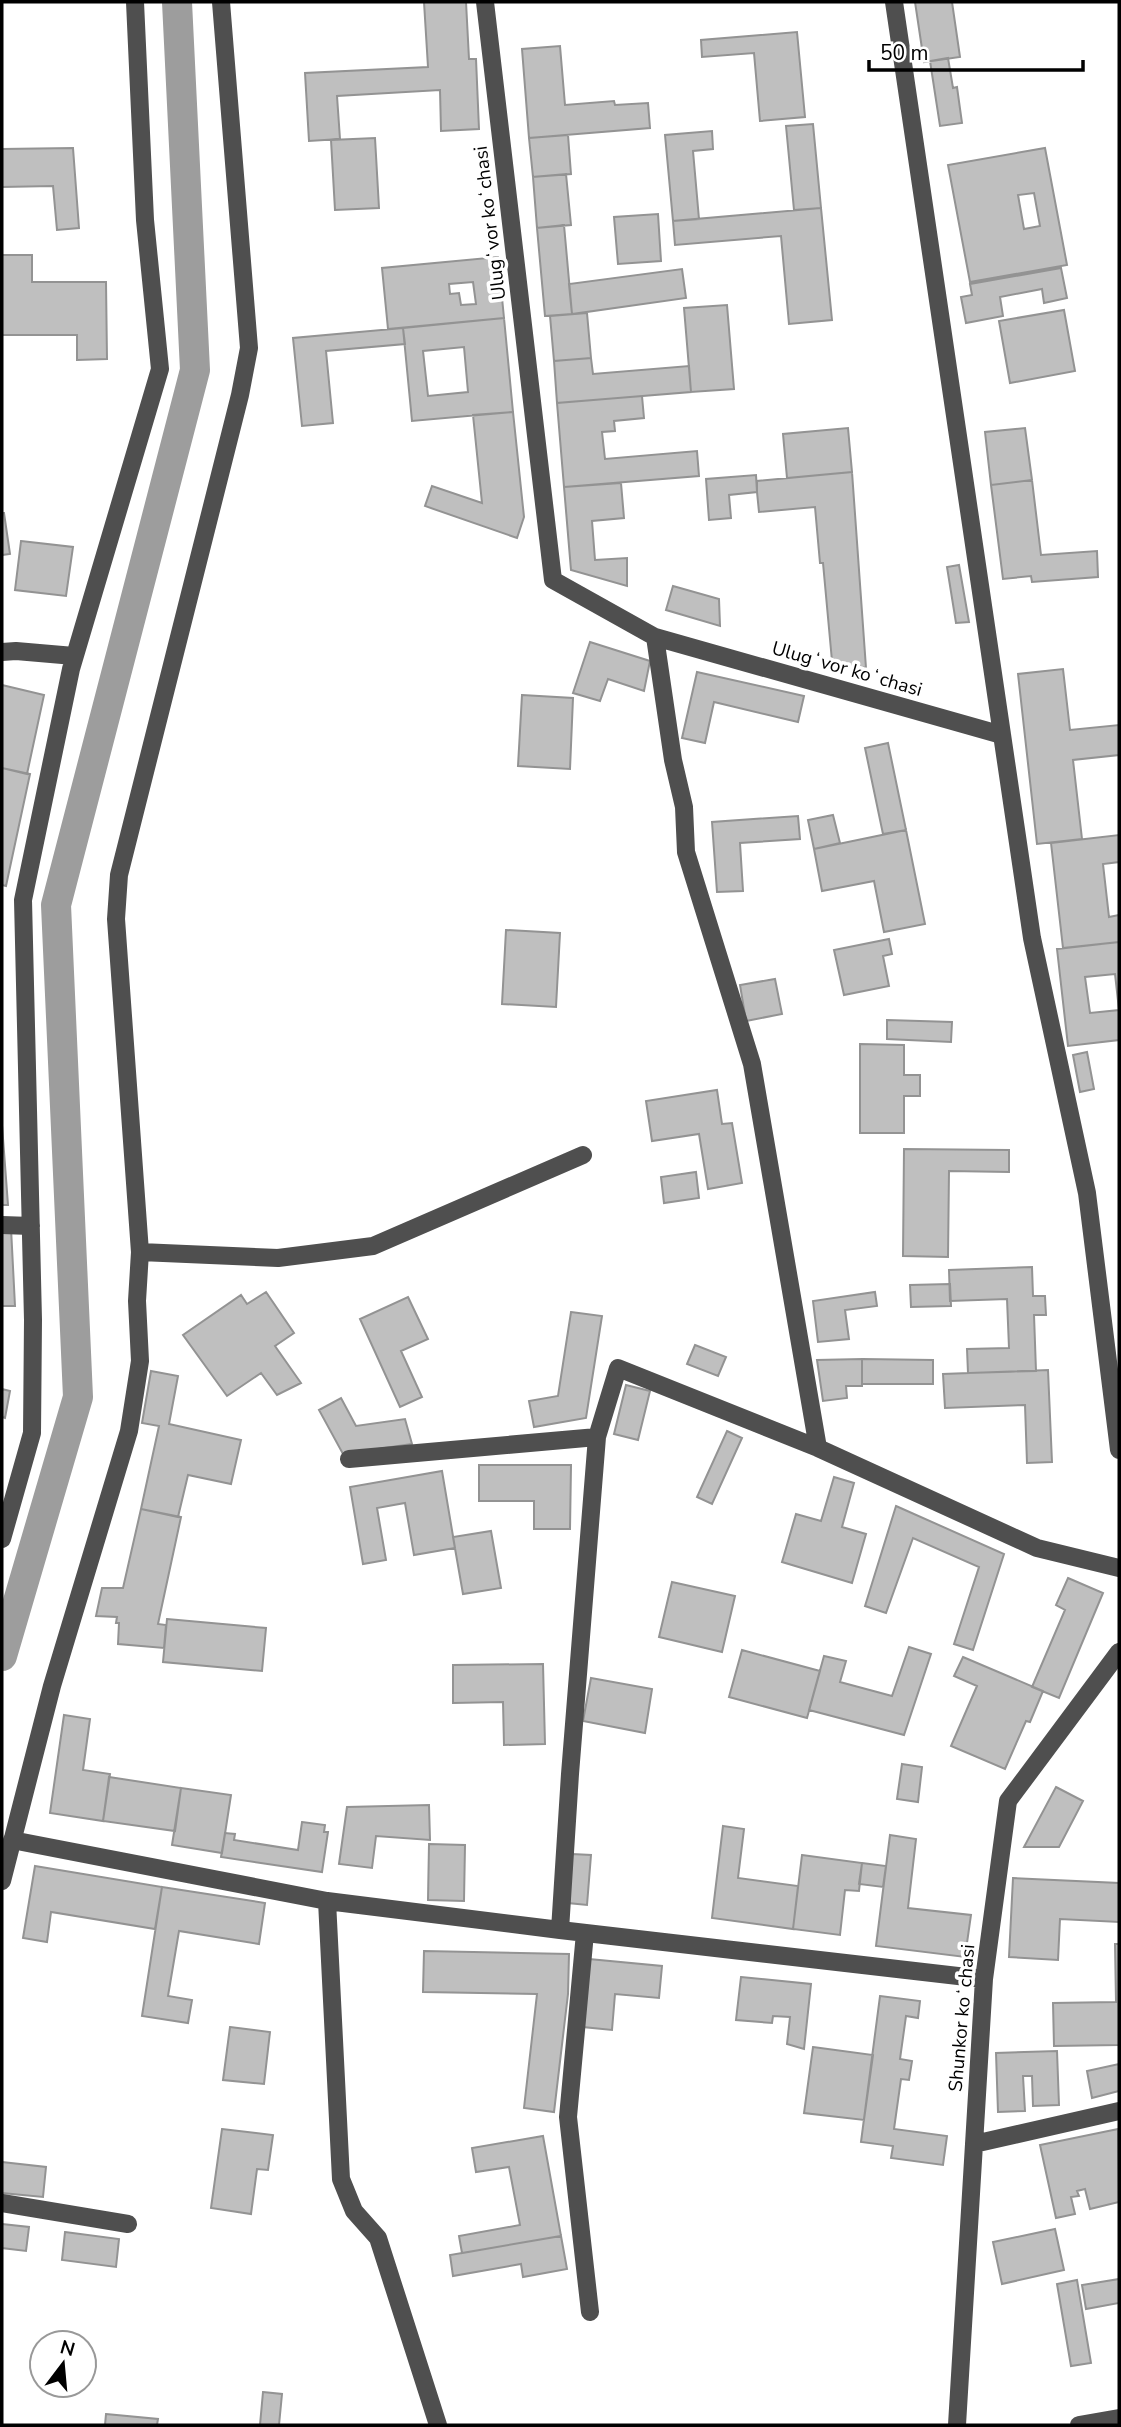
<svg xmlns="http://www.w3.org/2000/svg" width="1121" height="2427" font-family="'Nunito Sans',sans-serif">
	<rect width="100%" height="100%" fill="#fff"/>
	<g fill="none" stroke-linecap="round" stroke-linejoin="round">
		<!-- canal -->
		<path stroke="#9d9d9d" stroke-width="30" d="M2,1656L78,1397L56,905L195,370L177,2"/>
	</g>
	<!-- building -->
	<path fill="#bfbfbf" stroke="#939393" stroke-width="2" fill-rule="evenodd" d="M424,2H466L469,59H476L479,129L441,131L440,90L337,96L340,139L309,141L305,73L428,67Z
		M915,2H952L960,57L924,62Z
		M797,32L805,117L760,121L754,53L702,57L701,40Z
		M560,46L565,105L614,101L615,105L648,103L650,128L529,138L522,49Z
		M948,58L953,88L957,87L962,123L940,126L930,61Z
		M813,124L821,208L794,210L786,126Z
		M712,131L713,149L693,151L699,219L673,221L665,135Z
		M568,135L571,174L533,177L529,138Z
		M375,138L379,208L335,210L331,140Z
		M73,148L79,228L57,230L53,186L2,187V149Z
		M1045,148L1067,265L970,282L948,165ZM1034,193L1040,226L1024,229L1018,195Z
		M566,174L571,225L537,228L533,177Z
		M821,208L832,320L789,324L781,236L675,245L673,221Z
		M658,214L661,261L618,264L614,217Z
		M564,225L572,314L545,316L537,228Z
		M2,255H32V282H106L107,359L77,360V335H2Z
		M498,257L504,318L388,329L382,268ZM473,282L476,304L461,305L459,293L450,294L449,284Z
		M1061,268L1067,298L1044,303L1042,289L1000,297L1003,316L966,323L961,297L972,295L970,284Z
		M682,269L686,298L572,314L569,284Z
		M727,305L734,389L691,392L684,308Z
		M1064,310L1075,371L1010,383L999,321Z
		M587,313L591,358L554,361L550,316Z
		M504,318L513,412L412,421L403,328ZM464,347L468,392L428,396L423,351Z
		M403,328L405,344L326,351L333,423L302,426L293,338Z
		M591,358L593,374L689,366L691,392L557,403L554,361Z
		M642,396L644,418L614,421L615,431L602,432L605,459L697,451L699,476L564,487L557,403Z
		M513,412L524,517L517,538L425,506L432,486L482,503L473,415Z
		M848,428L852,472L787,478L783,434Z
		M1025,428L1032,480L991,485L985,432Z
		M852,472L866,668L832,661L823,563H820L815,507L759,512L757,492V481Z
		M756,475L757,492L729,495L731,518L709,520L706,479Z
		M1032,480L1041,555L1097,551L1098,577L1032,582L1031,576L1003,579L991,485Z
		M621,483L624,518L592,521L595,560L627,558V586L571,570L564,487Z
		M2,513H4L10,554L2,555Z
		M21,541L73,547L66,596L15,590Z
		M959,565L969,622L956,623L947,567Z
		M673,586L719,599L720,626L666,610Z
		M590,642L650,661L644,691L608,679L600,701L573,693Z
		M1063,669L1070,730L1119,725V755L1073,760L1082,839L1037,844L1018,674Z
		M697,672L804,696L798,722L714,702L705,743L682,738Z
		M2,685L44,695L27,774L2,768Z
		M522,695L573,698L570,769L518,766Z
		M888,743L906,830L883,834L865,748Z
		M2,768L30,774L6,886L2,885Z
		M833,815L840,843L814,849L808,820Z
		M798,816L800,839L740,843L743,891L717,892L712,822Z
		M906,830L925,924L884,932L874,881L822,891L814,849Z
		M1119,835V862L1103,864L1109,917L1119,915V942L1063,948L1051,843Z
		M506,930L560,933L556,1007L502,1004Z
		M889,939L892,954L883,956L889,986L844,995L834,950Z
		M1119,942V1040L1068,1046L1057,949ZM1115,974L1119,1010L1090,1013L1085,977Z
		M775,979L782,1014L746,1021L740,985Z
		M887,1020L952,1022L951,1042L887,1039Z
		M860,1044L904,1045V1075H920V1096H904V1133H860Z
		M1087,1052L1094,1089L1080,1092L1073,1055Z
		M717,1090L722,1124L732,1123L742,1183L708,1189L699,1134L652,1141L646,1101Z
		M2,1125L8,1205H2Z
		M904,1149L1009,1150V1172L949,1171L948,1257L903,1256Z
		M696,1172L699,1198L664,1203L661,1177Z
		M2,1228H11L15,1306H2Z
		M1032,1267L1033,1296H1045L1046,1315H1034L1036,1371L968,1373L967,1349L1009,1348L1007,1299L950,1301L949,1270Z
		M950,1284L951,1306L911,1307L910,1285Z
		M266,1292L294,1333L275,1346L301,1383L277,1395L261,1373L227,1396L183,1335L241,1295L247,1304Z
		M875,1292L877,1306L845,1310L849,1339L818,1342L813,1301Z
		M408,1297L428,1339L401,1351L422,1397L400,1407L360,1319Z
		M571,1312L602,1316L586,1418L534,1427L529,1401L558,1396Z
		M695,1345L726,1357L718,1376L687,1364Z
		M862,1359V1386H846L847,1398L823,1401L817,1360Z
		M862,1359L933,1360V1384H862Z
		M1048,1370L1052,1462L1027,1463L1025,1405L945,1408L943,1374Z
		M151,1371L178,1376L169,1424L241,1440L231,1484L188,1475L178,1517L141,1509L159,1426L142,1423Z
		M626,1385L650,1391L638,1440L614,1434Z
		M2,1389L10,1391L5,1418L2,1417Z
		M341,1398L356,1426L405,1419L412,1444L343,1454L319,1410Z
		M727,1431L742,1438L712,1504L697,1497Z
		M479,1465H571L570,1529H534V1501H479Z
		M442,1471L455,1548L414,1555L405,1503L377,1508L386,1560L363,1564L350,1487Z
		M834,1477L854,1483L842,1527L866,1534L852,1583L782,1562L796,1514L821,1521Z
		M896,1506L1004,1554L973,1650L954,1644L979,1567L913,1538L886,1613L865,1606Z
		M141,1509L181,1517L158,1624L166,1625L164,1648L118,1644L119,1623H116L117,1617L96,1616L102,1588H123Z
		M491,1531L501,1588L463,1594L453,1537Z
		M1068,1578L1103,1593L1059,1698L1032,1687L1065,1610L1056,1605Z
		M672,1582L735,1596L722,1652L659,1637Z
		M167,1619L266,1628L262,1671L163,1662Z
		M909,1647L931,1654L904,1735L809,1710L824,1656L846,1661L840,1682L892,1696Z
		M742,1650L820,1671L807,1718L729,1697Z
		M963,1657L1043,1691L1030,1722L1026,1721L1005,1769L951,1746L977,1686L954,1676Z
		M543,1664L545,1744L504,1745L503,1702L453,1703V1665Z
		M591,1678L652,1689L645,1733L583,1721Z
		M64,1715L90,1719L83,1770L110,1774L103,1821L50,1813Z
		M902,1764L922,1767L918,1802L897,1799Z
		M109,1777L181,1788L175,1831L103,1821Z
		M1056,1787L1083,1801L1059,1847H1024Z
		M181,1788L231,1795L222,1853L172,1845Z
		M429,1805L430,1840L376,1836L372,1868L339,1864L347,1807Z
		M302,1822L325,1825L324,1832H328L322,1872L221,1857L225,1833L235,1834L234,1840L298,1850Z
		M723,1826L744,1829L738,1878L798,1886L793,1929L712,1918Z
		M890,1835L916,1839L908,1908L971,1915L965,1957L876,1946Z
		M429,1844L465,1845L464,1901L428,1900Z
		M572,1854L591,1855L587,1905L568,1903Z
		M802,1855L862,1863L859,1891L845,1890L840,1935L793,1929Z
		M862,1863L886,1866L883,1887L859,1884Z
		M35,1866L162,1887L155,1929L51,1912L47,1942L23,1938Z
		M1013,1878L1119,1883V1922L1060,1919L1058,1960L1009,1957Z
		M162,1887L265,1903L259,1944L179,1931L168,1996L192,2000L188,2023L142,2016Z
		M1115,1944H1119V2045L1054,2046L1053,2003L1116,2002Z
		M424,1951L569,1954L568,1994L554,2112L524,2108L537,1994L423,1992Z
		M589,1959L662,1966L659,1998L615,1994L612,2030L583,2027Z
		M741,1977L811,1984L804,2049L787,2044L790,2017L773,2016L772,2023L736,2020Z
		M880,1996L920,2001L918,2018L906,2016L900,2059L912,2061L909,2080L901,2079L894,2129L947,2136L943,2165L891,2158L893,2146L861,2142Z
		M230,2027L270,2032L264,2084L223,2080Z
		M813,2047L873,2055L864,2120L804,2113Z
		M1057,2051L1059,2105L1033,2106L1032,2076H1023L1025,2111L998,2112L996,2053Z
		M1119,2064V2091L1092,2098L1087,2071Z
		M222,2129L273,2135L268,2170L257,2169L251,2214L211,2208Z
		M1118,2129L1119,2202L1090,2209L1085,2189L1077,2191L1079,2196L1071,2197L1075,2214L1056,2218L1040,2145Z
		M543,2136L561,2236L462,2253L459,2236L520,2225L509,2167L476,2172L472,2148Z
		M2,2162L46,2167L43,2197L2,2193Z
		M2,2224L29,2227L26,2251L2,2248Z
		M1055,2229L1064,2270L1002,2284L993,2242Z
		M65,2232L119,2239L116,2267L62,2260Z
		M561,2236L567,2269L523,2277L521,2264L453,2276L450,2255Z
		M1119,2279V2303L1086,2309L1082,2285Z
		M1077,2280L1091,2363L1071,2366L1057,2284Z
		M263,2392L282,2394L279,2425H260Z
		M106,2414L158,2419L157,2425H105Z"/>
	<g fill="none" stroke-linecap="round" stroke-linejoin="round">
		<!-- minor -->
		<path stroke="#4f4f4f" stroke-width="18" d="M485,2L553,580L655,637L1002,735
			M894,2L1032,938L1087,1193L1119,1450
			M655,637L673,760L684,807L686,852L752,1064L818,1448L1037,1548L1119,1568
			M2,652L16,651L74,656
			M2,1225L31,1226
			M140,1252L278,1258L373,1246L583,1155
			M349,1459L597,1437L618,1368L818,1448
			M2,1539L32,1433L33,1320L23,900L71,669L160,369L145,220L135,2
			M12,1840L327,1901L560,1930L570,1774L597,1437
			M2,1881L52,1686L129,1431L140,1361L137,1301L140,1252L116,919L119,875L240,395L249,348L221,2
			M327,1901L341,2179L354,2211L378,2238L438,2425
			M560,1930L984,1979
			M585,1933L568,2117L590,2312
			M974,2144L1119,2111
			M2,2203L128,2224
			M957,2425L984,1979L1008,1801L1119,1652
			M1079,2425L1119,2418"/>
	</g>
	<g text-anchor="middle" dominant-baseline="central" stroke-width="7" stroke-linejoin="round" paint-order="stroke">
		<!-- street labels -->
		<g font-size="19" fill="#000" stroke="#fff">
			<text transform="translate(490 223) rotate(-97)">Ulugʻvor koʻchasi</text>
			<text transform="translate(847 669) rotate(16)">Ulugʻvor koʻchasi</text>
			<text transform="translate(962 2018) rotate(-85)">Shunkor koʻchasi</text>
		</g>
	</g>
	<!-- border -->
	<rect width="1121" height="2427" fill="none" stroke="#000000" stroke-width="7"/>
	<!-- north arrow -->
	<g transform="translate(63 2364) rotate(16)"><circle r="33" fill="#ffffff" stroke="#999999" stroke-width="2"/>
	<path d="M0-5L12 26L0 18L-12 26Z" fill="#000000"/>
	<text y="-10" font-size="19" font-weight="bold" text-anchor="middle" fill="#000000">N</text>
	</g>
	<!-- scale -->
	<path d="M869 60v10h214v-10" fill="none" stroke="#000000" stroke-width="3.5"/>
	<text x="880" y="60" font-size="21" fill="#000000" stroke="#ffffff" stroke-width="5" paint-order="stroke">50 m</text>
</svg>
